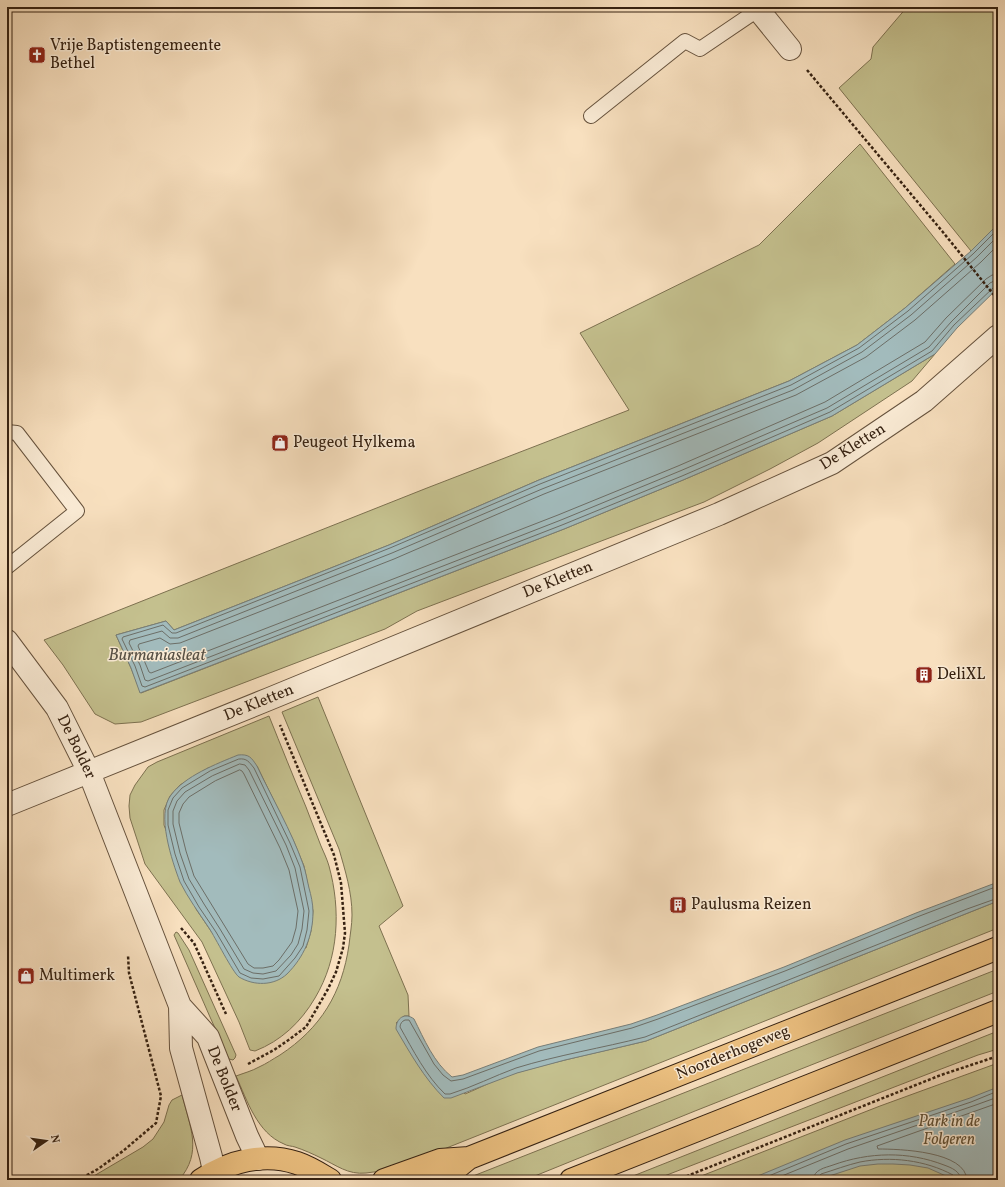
<svg xmlns="http://www.w3.org/2000/svg" width="1005" height="1187" font-family="Vollkorn,serif">
	<rect width="100%" height="100%" fill="#f8e0bf"/>
	<filter id="stains"><feTurbulence type="fractalNoise" baseFrequency=".005" numOctaves="4"/><feColorMatrix values="0 0 0 0 .2 0 0 0 0 .09 0 0 0 0 .02 0 0 0 .5 -.17"/></filter>
	<radialGradient id="worn" r=".72"><stop offset=".6" stop-color="#630" stop-opacity="0"/><stop offset="1" stop-color="#630" stop-opacity=".3"/></radialGradient>
	<!-- green -->
	<path fill="#c4c08e" stroke="#7d7150" fill-rule="evenodd" d="M907,7H998V224L971,251L839,88L871,59L873,47Z
		M860,144L955,264L905,308L857,345L789,381L539,480L389,545L174,630L166,621L116,635L131,668L141,693L564,529L683,480L832,416L935,354L912,381L818,443L770,469L704,502L417,611L385,629L141,722L115,724L95,714L63,665L44,640L427,488L629,410L580,333L759,245Z
		M318,697L403,906L379,926L408,995L409,1016H404L396,1023L465,1094C482,1087 500,1077 519,1072C561,1060 604,1051 646,1041L998,901V928L439,1151C416,1159 390,1171 366,1173C348,1175 336,1165 321,1158C313,1154 304,1150 295,1147C292,1146 287,1146 284,1144C257,1133 247,1100 236,1076C244,1073 252,1071 259,1067C266,1064 273,1059 280,1055C321,1028 342,993 349,945C350,935 352,925 352,915C352,892 345,870 339,849L282,712Z
		M269,716C281,746 293,776 306,807C311,820 316,833 321,846C324,853 327,859 329,866C341,910 339,958 315,998C301,1022 281,1041 255,1051L250,1050L239,1022L202,942L145,864L130,818L129,806L130,795L135,785L148,767L157,762ZM257,766L294,842L304,866L313,911L311,931L306,948L213,934L196,909L164,825V810L170,796L180,785L208,768Z
		M176,932L178,933L189,950L236,1055L235,1058L233,1060L229,1059L210,1017L174,935Z
		M998,969V991L695,1111L525,1180H463Z
		M998,1031V1049L978,1055L928,1074L654,1180H623Z
		M998,1063V1180H691L880,1106Z
		M182,1095C190,1127 203,1152 179,1180H87L143,1147L153,1139L164,1122L169,1105L172,1100Z"/>
	<!-- water -->
	<path fill="#a2bbbc" stroke="#777e78" d="M998,224V288L957,328L935,354L832,416L683,480L564,529L140,693L131,668L116,635L166,621L174,630L389,545L539,480L789,381L857,345L905,308L971,251Z
		M238,755C249,754 251,757 257,766C272,798 291,830 303,864C306,872 307,880 309,888C311,895 313,904 313,912C313,936 304,957 287,974C274,986 254,986 239,977C233,973 215,937 209,928C199,913 188,898 180,882C172,861 156,814 171,795C185,776 216,764 238,755Z
		M998,882V901L646,1041L604,1051L565,1060L517,1073L451,1098H444C424,1078 410,1053 396,1029C396,1018 405,1012 414,1019C424,1039 434,1063 452,1077L463,1075L538,1047L631,1024L657,1015L784,967L916,913Z
		M998,1087V1180H955L928,1168L910,1165L893,1164H878L860,1166L817,1180H748L845,1140L970,1098Z"/>
	<g fill="none" stroke-linecap="round" stroke-linejoin="round">
		<!-- shore -->
		<path stroke="#6c6e67" stroke-width="1" d="M998,229L973,254L908,311L859,348L791,385L540,484L390,548L176,633H172L163,625L123,637L122,639L135,666L142,686L145,687L562,525L682,476L830,412L932,351L954,325L994,287L998,286
			M998,236L977,257L911,315L862,352L793,390L542,489L392,553L178,638H170L162,631L130,640L129,643L140,665L145,680L148,681L561,520L680,471L827,408L929,347L951,322L990,283L994,281H998
			M998,245L981,262L915,320L866,357L796,395L544,494L394,559L180,643L170,644L160,638L139,644L138,646L149,672L151,673L558,515L678,466L825,402L925,342L946,318L986,279L992,275H998
			M239,759C247,758 249,762 254,768L290,843L300,867L309,911L307,930L303,946L295,958L279,976L263,979L251,978L240,973L216,932L199,907L184,881L175,854L168,825V810L173,798L182,788L210,771Z
			M240,764L245,765L249,770L286,845L295,868L304,911L302,929L298,944L291,955L276,971L263,974L253,973L244,969L220,929L204,904L189,879L180,853L173,824V811L177,801L185,792L212,776Z
			M240,770L242,771L244,774L280,848L289,870L298,911L296,928L292,942L279,960L273,966L263,968H254L248,964L194,876L186,851L179,823V813L183,804L189,797L215,781Z
			M998,886L917,917L785,971L658,1019L632,1028L539,1051L463,1079L451,1081L443,1075L434,1064L409,1020H405C402,1021 400,1024 400,1027C413,1050 426,1076 445,1094H450C473,1087 494,1076 516,1068C558,1055 602,1048 645,1037L967,909L998,898
			M759,1180L846,1144L971,1102L998,1091
			M772,1180L848,1149L973,1106L998,1097
			M813,1180C814,1169 825,1168 833,1165C869,1152 908,1151 944,1165C952,1168 960,1171 961,1180
			M818,1180L819,1177L821,1174C834,1170 847,1165 860,1162C891,1156 925,1160 953,1175L955,1177L956,1180
			M967,1180C966,1151 899,1149 878,1149L877,1146L998,1103"/>
		<defs>
			<path id="lane" d="M591,116L685,41L700,49L762,7
				M7,432L17,433L77,511L7,567"/>
			<path id="street" d="M756,7L790,49
				M7,641L57,708L89,772L180,1006L181,1048L211,1157L214,1171
				M7,805L269,699L719,514L832,463L924,401L998,336
				M180,1006L208,1037L247,1136L258,1159"/>
			<path id="primary" d="M201,1180C229,1161 264,1152 297,1163C309,1167 320,1174 330,1180
				M384,1180L440,1160L469,1158L998,948
				M438,1180L447,1176L469,1158
				M571,1180L998,1011"/>
		</defs>
		<!-- lane casing -->
		<use href="#lane" stroke="#66523d" stroke-width="16"/>
		<!-- street casing -->
		<use href="#street" stroke="#66523d" stroke-width="24"/>
		<!-- primary casing -->
		<use href="#primary" stroke="#362212" stroke-width="24"/>
		<!-- path -->
		<path stroke="#362212" stroke-width="2.5" stroke-dasharray="3 2" stroke-linecap="butt" d="M807,70L942,231L998,300
			M181,928L194,943L226,1014
			M248,1064L274,1050L290,1039L306,1027L328,989L336,972L343,948L345,933L341,883L334,855L280,725
			M78,1180L98,1169L123,1151L156,1123L161,1096L129,973L128,955
			M677,1180L941,1075L998,1056"/>
		<!-- lane -->
		<use href="#lane" stroke="#faebd5" stroke-width="14"/>
		<!-- street -->
		<use href="#street" stroke="#faebd5" stroke-width="22"/>
		<!-- primary -->
		<use href="#primary" stroke="#ecc080" stroke-width="22"/>
	</g>
	<!-- icons -->
	<defs>
		<symbol id="church-square" viewBox="-11 -11 22 22"><rect x="-9" y="-9" width="18" height="18" rx="4" fill="#8f2418" stroke="#faebd5"/><path d="M-1.2-6h2.4v3.5h3.3v2.4h-3.3V6h-2.4V-.1h-3.3v-2.4h3.3Z" fill="#fff"/></symbol>
		<symbol id="shop-square" viewBox="-11 -11 22 22"><rect x="-9" y="-9" width="18" height="18" rx="4" fill="#8f2418" stroke="#faebd5"/><path d="M-5-2.5h2.3a2.7 3.5 0 0 1 5.4 0H5L5.5 6h-11ZM-1.5-2.5h3a1.5 2.3 0 0 0-3 0Z" fill="#fff"/></symbol>
		<symbol id="building-square" viewBox="-11 -11 22 22"><rect x="-9" y="-9" width="18" height="18" rx="4" fill="#8f2418" stroke="#faebd5"/><path d="M-4-6H4V6H1V3H-1V6H-4ZM-2.5-4.3h1.7v1.8h-1.7ZM.8-4.3h1.7v1.8H.8ZM-2.5-1h1.7V.8h-1.7ZM.8-1h1.7V.8H.8Z" fill="#fff"/></symbol>
	</defs>
	<g fill-rule="evenodd">
		<use href="#church-square" x="27" y="45" width="20" height="20"/>
		<use href="#shop-square" x="270" y="433" width="20" height="20"/>
		<use href="#building-square" x="914" y="665" width="20" height="20"/>
		<use href="#building-square" x="668" y="895" width="20" height="20"/>
		<use href="#shop-square" x="16" y="966" width="20" height="20"/>
	</g>
	<g text-anchor="middle" dominant-baseline="central" stroke-width="3" stroke-linejoin="round" paint-order="stroke">
		<!-- poi labels -->
		<g font-size="16" fill="#362212" stroke="#faebd5" text-anchor="start">
			<text x="50" y="46">Vrije Baptistengemeente<tspan x="50" dy="18">Bethel</tspan></text>
			<text x="293" y="443">Peugeot Hylkema</text>
			<text x="937" y="675">DeliXL</text>
			<text x="691" y="905">Paulusma Reizen</text>
			<text x="39" y="976">Multimerk</text>
		</g>
		<!-- street labels -->
		<g font-size="16" fill="#362212" stroke="#faebd5">
			<text transform="translate(853 447) rotate(-32)">De Kletten</text>
			<text transform="translate(558 580) rotate(-22)">De Kletten</text>
			<text transform="translate(259 703) rotate(-22)">De Kletten</text>
			<text transform="translate(76 747) rotate(64)">De Bolder</text>
			<text transform="translate(733 1053) rotate(-22)">Noorderhogeweg</text>
			<text transform="translate(224 1079) rotate(68)">De Bolder</text>
		</g>
		<!-- park labels -->
		<g font-size="16" font-style="italic" fill="#615137" stroke="#faebd5">
			<text x="949" y="1122">Park in de<tspan x="949" dy="18">Folgeren</tspan></text>
		</g>
		<!-- water labels -->
		<g font-size="17" font-style="italic" fill="#565045" stroke="#faebd5">
			<text x="157" y="655">Burmaniasleat</text>
		</g>
	</g>
	<!-- margin -->
	<rect width="1005" height="1187" fill="none" stroke="#f8e0bf" stroke-width="24"/>
	<rect x="8" y="8" width="989" height="1171" fill="none" stroke="#362212" stroke-width="2"/>
	<rect x="12" y="12" width="981" height="1163" fill="none" stroke="#362212"/>
	<!-- north arrow -->
	<g transform="translate(46 1141) rotate(77)" stroke="#faebd5" stroke-width="3" paint-order="stroke">
	<path d="M0-3L7 15L0 10L-7 15Z" fill="#362212"/>
	<text y="-6" font-size="11" font-weight="bold" text-anchor="middle" fill="#362212">N</text>
	</g>
	<rect width="100%" height="100%" filter="url(#stains)"/>
	<rect width="100%" height="100%" fill="url(#worn)"/>
</svg>
